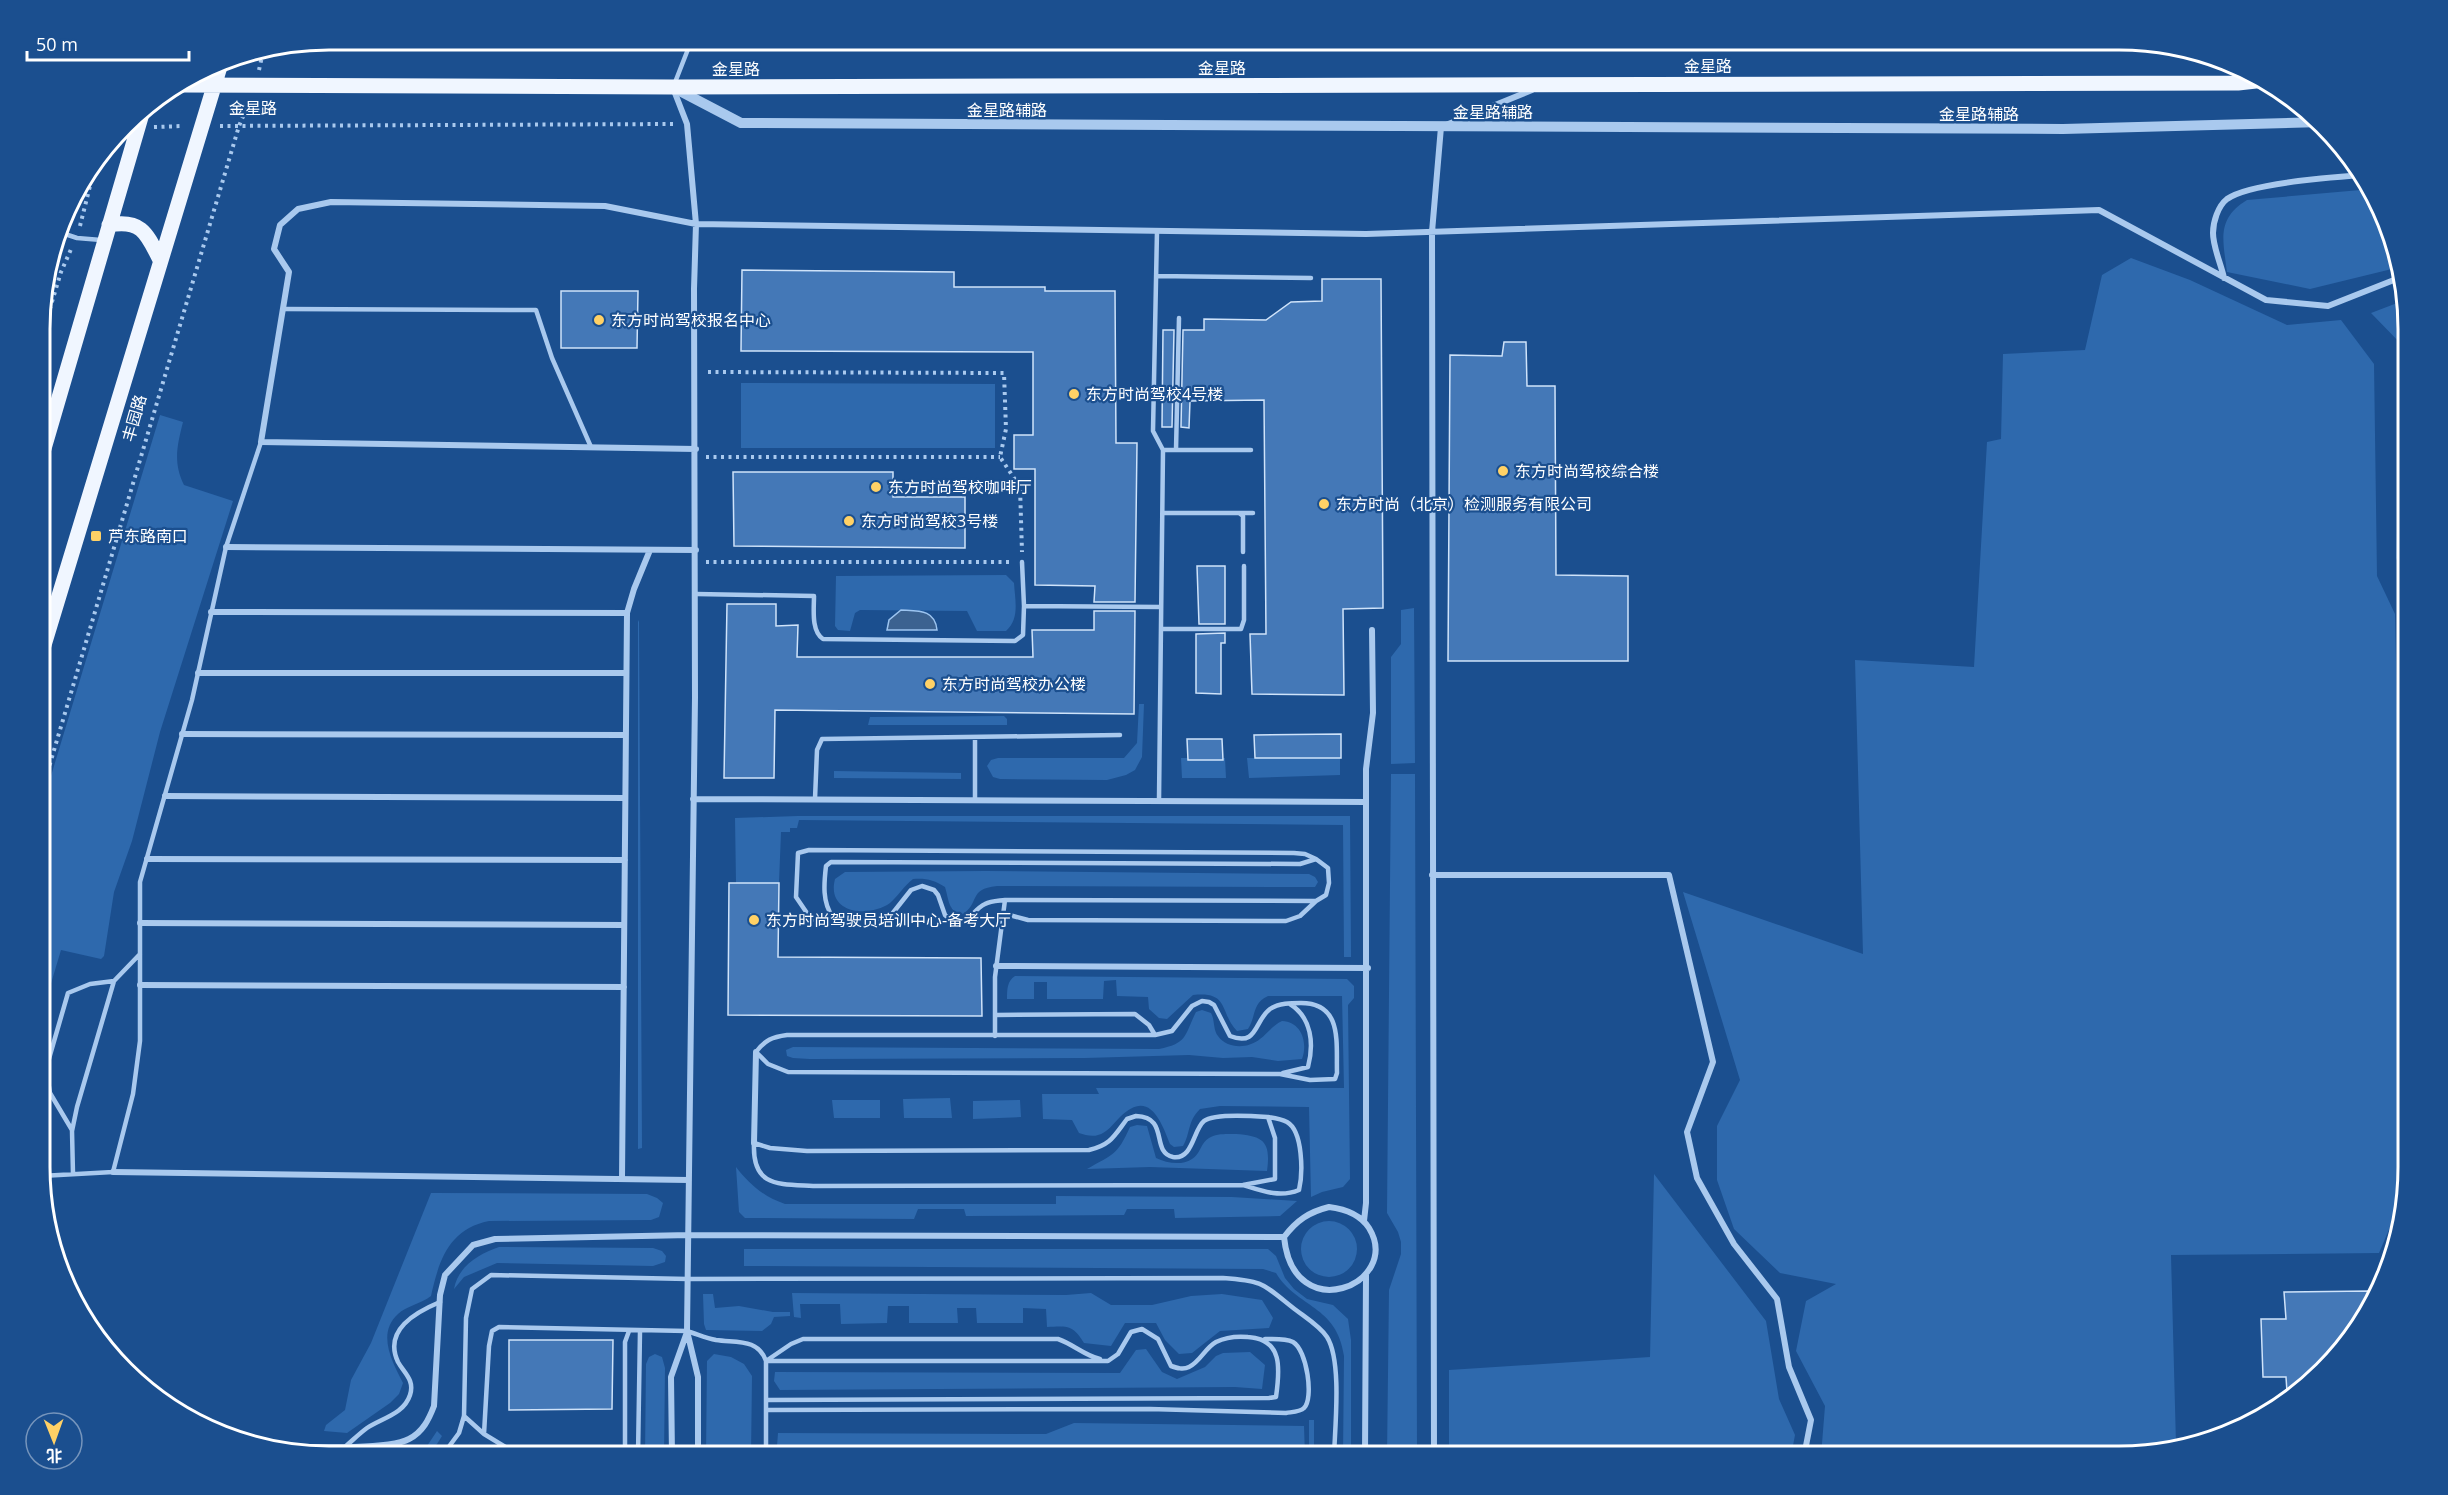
<svg xmlns="http://www.w3.org/2000/svg" width="2448" height="1495" font-family="'Open Sans','Noto Sans SC',sans-serif">
	<rect width="100%" height="100%" fill="#1b4f8f"/>
	<!-- green -->
	<path fill="#2e69ad" d="M2372,189L2396,268L2310,289L2227,272C2223,240 2216,219 2247,200Z
		M2131,258L2190,280L2287,325L2341,320L2374,364L2377,576L2395,614L2407,1187L2379,1253L2171,1255L2176,1444L2138,1455L1821,1456L1825,1406L1796,1351L1806,1301L1836,1284L1780,1273L1734,1229L1717,1180V1126L1740,1080L1683,892L1863,954L1855,660L1974,667L1987,442L2001,439L2003,354L2085,350L2102,275Z
		M2405,300L2408,310V574L2405,581L2396,558L2404,347L2371,313Z
		M741,383L995,384V448H741Z
		M160,415L183,422C177,446 173,463 184,485L233,501L160,732L132,841L114,892L104,956L101,959L61,950L41,1017V809Z
		M1006,575L1014,583C1015,600 1020,619 1006,631H977L967,611L860,610L855,613L850,631L838,630L835,626L836,576Z
		M1414,608L1415,763L1391,764V657L1401,644V610Z
		M639,620L642,1148L638,1149V622Z
		M1139,704H1144L1142,757L1135,770L1126,775L1107,780L1000,779L993,777L987,766L991,760L998,758H1124L1137,743Z
		M1004,716L1007,719V725H868L870,717Z
		M1181,758H1225L1226,778H1182Z
		M1247,758H1340V775L1249,778Z
		M834,771L961,773V779L834,778Z
		M1391,774H1415L1417,1456H1387L1389,1290L1401,1254V1242L1398,1232L1387,1213Z
		M798,816H1350L1351,957H1344L1343,825L799,820L797,828H790V832H781L779,883H736L735,818Z
		M986,871L1309,874L1315,877L1318,882L1315,887H1300L997,886C967,889 981,904 961,915C948,910 949,900 945,887C934,880 926,878 913,879C904,886 898,896 890,903C869,918 826,914 835,879L845,872Z
		M1015,976L1347,979L1354,986V998L1348,1005L1350,1179L1343,1187L1322,1192L1311,1197L1309,1107L1220,1106L1200,1109C1187,1122 1191,1132 1183,1146L1174,1147L1170,1144C1161,1121 1149,1088 1120,1117C1113,1124 1107,1133 1098,1135C1092,1137 1085,1135 1079,1133L1072,1120L1043,1119L1042,1094H1099L1096,1088H1344L1342,996H1268C1252,1003 1256,1017 1248,1029L1237,1031C1219,1012 1230,991 1193,995L1167,1019L1159,1018L1149,1009L1148,997L1117,996L1116,980L1104,981L1103,999H1047V982H1034V999H1007C1007,990 1007,981 1015,976Z
		M1202,1010L1211,1013C1215,1020 1213,1030 1218,1036C1227,1049 1248,1049 1260,1039C1268,1033 1273,1025 1282,1021C1302,1022 1308,1043 1302,1059L1278,1061L1252,1057L1223,1058L1189,1055L1085,1058L810,1059L793,1058L787,1056L786,1050L793,1047L1159,1049C1188,1043 1184,1036 1196,1012Z
		M950,1098L952,1118H904L903,1099Z
		M832,1100H880V1118H834Z
		M1020,1100L1021,1117L973,1119V1101Z
		M41,1111L48,1118L51,1159L41,1160Z
		M1137,1125L1147,1126L1156,1158C1167,1163 1181,1166 1192,1159C1200,1155 1201,1142 1209,1138C1216,1133 1228,1134 1236,1134C1264,1136 1271,1142 1267,1171L1150,1167L1087,1169C1113,1154 1117,1156 1130,1127Z
		M736,1167C749,1184 764,1197 785,1204H1056V1196L1232,1197L1297,1201L1280,1216L1175,1218L1174,1209H1127L1124,1215L966,1216L964,1209H918L914,1219L745,1218L739,1212Z
		M1654,1174L1766,1321L1779,1399L1795,1435L1791,1456H1449V1370L1650,1357Z
		M431,1193L647,1194L657,1198L663,1203L659,1217L651,1220L489,1221C449,1229 439,1260 431,1296C421,1304 406,1306 398,1314C376,1334 393,1363 403,1383L399,1394L390,1403L347,1433L324,1431L326,1425L345,1410L351,1380L371,1343Z
		M1301 1249a28 28 0 1 1 56 0a28 28 0 1 1-56 0Z
		M499,1247L653,1248L662,1251L666,1256L665,1262L653,1266L497,1263L464,1277L454,1289C458,1266 479,1254 499,1247Z
		M744,1249H1268L1276,1256L1285,1278L1294,1289L1307,1299L1333,1305L1348,1319L1351,1340V1456H1343L1344,1356C1337,1305 1297,1308 1276,1273L1263,1269L744,1266Z
		M792,1293L1066,1295L1091,1293L1111,1305H1152L1191,1296L1222,1294L1262,1300L1273,1318L1269,1328L1220,1331L1192,1353L1179,1354L1165,1340L1156,1323H1125L1111,1346L1084,1343C1073,1325 1068,1326 1047,1327L1046,1309L1023,1308V1323H977L976,1308H957L958,1323H909V1306H888L887,1323L841,1324L840,1304H800L801,1318L794,1317Z
		M703,1294H713L715,1308L739,1306L773,1312H790V1316L774,1317L771,1324L762,1331L706,1330L704,1324Z
		M1146,1349L1162,1372L1177,1379L1205,1367L1216,1356L1223,1353L1250,1352L1265,1365L1262,1389L1235,1387L780,1390L774,1381L775,1372L1120,1373L1136,1350Z
		M655,1354L662,1357L665,1368L664,1456H645L646,1364L649,1357Z
		M714,1354L731,1357L744,1364L752,1376L751,1456H706L707,1361Z
		M1309,1420H1314V1456H1309Z
		M1074,1423L1304,1426L1305,1456H1047L1046,1447L777,1446L778,1433L1046,1434Z
		M437,1431L442,1436L437,1444L424,1456H410L427,1446Z"/>
	<!-- water -->
	<path fill="#3c6290" stroke="#9cc4f0" stroke-width="1.5" d="M901,610C918,611 935,609 937,630H887L889,620Z"/>
	<!-- building -->
	<path fill="#4478b7" stroke="#cfe3fa" stroke-width="1.5" d="M742,270L954,272V287H1045V291H1115L1116,443H1137L1135,602H1094L1095,586L1035,585V469H1014V435H1033V352L741,351Z
		M1322,279H1381L1383,608L1343,609L1344,695L1252,694L1250,634H1266L1264,400L1190,401L1189,428L1181,427L1183,330H1204V319L1266,320L1291,302L1322,301Z
		M561,291H638L637,348H561Z
		M1163,330H1174L1172,427H1162Z
		M1504,342H1526L1527,386H1555L1556,575L1628,576V661H1448L1450,355L1502,356Z
		M733,472H893V497H965V548L734,546Z
		M1197,566H1225V624H1199Z
		M727,604H776V626L798,625L797,657H1033L1032,630H1094V611H1135L1134,714L775,710L774,778H724Z
		M1225,633V643H1221V694L1196,693V634Z
		M1341,734V758H1255L1254,735Z
		M1187,739H1222L1223,760H1188Z
		M729,883H779L778,957L981,958L982,1016L728,1015Z
		M2369,1291V1308L2360,1327L2311,1384L2300,1392H2287L2286,1377H2263L2261,1319H2286L2284,1292Z
		M509,1340H613L612,1409L509,1410Z"/>
	<g fill="none" stroke-linecap="round" stroke-linejoin="round">
		<!-- path -->
		<path stroke="#a9c9ee" stroke-width="4" stroke-dasharray="3 4.5" stroke-linecap="butt" d="M259,70L263,52
			M220,126L675,124
			M154,127L183,126
			M80,226L95,166
			M41,338L61,272L72,247
			M708,372L1004,373L1006,429L1000,457L1020,487L1022,552
			M706,457H1000
			M706,562H1010
			M41,794L239,126L249,102"/>
		<!-- service -->
		<path stroke="#a9c9ee" stroke-width="4.5" d="M674,85L692,39
			M1157,231L1153,431L1163,450L1159,800
			M59,232L77,238L101,240
			M1156,276L1311,278
			M283,309L536,310L552,358L591,447
			M1163,450H1251
			M1176,450L1179,318
			M1163,513H1239L1243,516V552
			M1239,513H1253
			M696,594L814,596C814,609 811,631 823,639L1015,641L1023,635L1024,606L1022,562
			M1024,606L1161,607
			M1161,629H1241L1244,620V566
			M815,799L817,750L822,739L1120,735
			M975,799V737
			M1316,859L1328,868L1329,883L1326,895L1316,901L1005,900C998,901 991,901 985,904C970,911 965,934 945,915L938,895L934,890L922,886L911,890L892,914L883,918L846,919L833,917C822,903 824,883 826,866L831,862L1300,864Z
			M1002,913L1028,920L1286,921L1300,916L1316,901
			M833,917L824,921L811,919L796,897L798,853L809,850L1294,853L1305,854L1316,859
			M1202,1001L1209,1002L1214,1005L1230,1036C1258,1047 1254,1021 1270,1009C1279,1003 1291,1003 1301,1003C1343,1003 1336,1043 1337,1073L1335,1079L1310,1080L1280,1074L788,1072L768,1064L756,1052C765,1040 772,1037 787,1035H1155L1172,1031L1192,1006Z
			M995,1015L1135,1014L1149,1025L1155,1035
			M995,1036V977L1005,900
			M1283,1073L1308,1067C1314,1044 1312,1018 1290,1004
			M1136,1116C1170,1117 1150,1152 1173,1157C1193,1160 1193,1130 1204,1121C1214,1113 1254,1116 1268,1117L1275,1138V1179L1243,1185L813,1186C778,1184 752,1187 754,1143L770,1148L807,1151L1089,1150C1111,1145 1114,1136 1127,1119Z
			M72,1130L50,1093L46,1069L68,993L90,984L114,981
			M73,1174L72,1131L77,1107L114,981L140,954
			M41,1176L113,1172L133,1094L140,1041V882L192,700L226,547L261,442
			M1243,1185C1262,1191 1280,1198 1299,1190C1303,1173 1303,1131 1287,1122C1281,1119 1274,1118 1268,1117
			M766,1361L791,1344L803,1339H1058C1073,1344 1085,1356 1100,1359
			M766,1400L1269,1398L1276,1397C1280,1369 1283,1339 1248,1337C1237,1336 1226,1337 1216,1342C1205,1348 1200,1362 1189,1367C1183,1370 1177,1368 1171,1366L1158,1339L1142,1329L1131,1332L1118,1354L1108,1361H766
			M766,1410L1150,1409L1286,1413C1291,1412 1300,1412 1304,1408C1314,1399 1307,1350 1293,1342C1285,1338 1274,1339 1265,1339
			M464,1416L484,1434
			M346,1446C353,1440 360,1433 367,1428C382,1418 404,1414 410,1395C415,1380 404,1373 398,1362C383,1330 416,1312 440,1302
			M625,1450L507,1448L484,1434L489,1346L492,1331L499,1327L687,1331C697,1334 706,1338 716,1340C736,1343 758,1338 766,1361V1456
			M442,1456L459,1433L464,1416L466,1318L472,1289L491,1275L688,1279L1223,1278C1263,1281 1262,1283 1292,1307C1303,1316 1319,1325 1327,1337C1342,1361 1335,1426 1334,1456
			M449,1456L463,1451L505,1449
			M625,1456V1342L629,1331
			M638,1456L640,1331"/>
		<!-- minor -->
		<path stroke="#a9c9ee" stroke-width="6" d="M673,88L687,124L696,224L694,289L695,697L687,1331L698,1377V1456
			M2224,278C2221,264 2213,247 2213,233C2213,222 2218,206 2227,199C2249,183 2334,177 2363,175
			M696,449L261,442L289,272L274,249L280,225L298,209L331,202L605,206L696,224L1366,234L2099,210L2266,300L2328,306L2399,278
			M226,547L696,550
			M211,612L627,613
			M198,673H626
			M182,734L625,735
			M165,796L625,798
			M693,799L1366,802V1203L1364,1221
			M1366,802V769L1373,713L1372,630
			M147,859L625,860
			M1432,875H1669L1713,1062L1687,1132L1697,1178L1734,1244L1777,1299L1789,1367L1811,1420L1804,1456
			M140,923L624,925
			M996,966L1368,968
			M140,985L624,987
			M754,1143L756,1052
			M113,1172L689,1180
			M622,1179L627,613L634,589L650,550
			M1329,1207C1345,1209 1360,1214 1369,1228C1403,1284 1293,1329 1284,1237C1297,1220 1309,1212 1329,1207Z
			M256,1446C289,1446 384,1452 409,1439C423,1432 429,1419 434,1406L440,1295L445,1275L473,1245L495,1239L690,1235L1284,1237
			M672,1456L671,1377L687,1332
			M1365,1456L1366,1275
			M1434,1456L1432,232L1441,127L1532,90"/>
		<!-- tertiary -->
		<path stroke="#a9c9ee" stroke-width="10" d="M676,89L741,123L2063,129L2322,122"/>
		<!-- primary -->
		<path stroke="#f0f6ff" stroke-width="15" d="M1823,39L2133,41
			M180,85L673,87L2238,83L2265,80
			M109,225C142,219 147,234 160,260
			M41,459L144,107
			M41,655L222,60"/>
	</g>
	<!-- markers -->
	<g fill="#ffd166" stroke="#1b4f8f" stroke-width="2">
		<circle cx="599" cy="320" r="6"/>
		<circle cx="1074" cy="394" r="6"/>
		<circle cx="1503" cy="471" r="6"/>
		<circle cx="876" cy="487" r="6"/>
		<circle cx="1324" cy="504" r="6"/>
		<circle cx="849" cy="521" r="6"/>
		<rect x="90" y="530" width="12" height="12" rx="3"/>
		<circle cx="930" cy="684" r="6"/>
		<circle cx="754" cy="920" r="6"/>
	</g>
	<g text-anchor="middle" dominant-baseline="central" stroke-width="4.5" stroke-linejoin="round" paint-order="stroke">
		<!-- street labels -->
		<g font-size="16" fill="#fff" stroke="#1b4f8f">
			<text x="1708" y="66">金星路</text>
			<text x="1222" y="68">金星路</text>
			<text x="736" y="69">金星路</text>
			<text x="253" y="108">金星路</text>
			<text x="1007" y="110">金星路辅路</text>
			<text x="1493" y="112">金星路辅路</text>
			<text x="1979" y="114">金星路辅路</text>
			<text transform="translate(134 418) rotate(-74)">丰园路</text>
		</g>
		<!-- poi labels -->
		<g font-size="16" fill="#fff" stroke="#1b4f8f" text-anchor="start">
			<text x="611" y="320">东方时尚驾校报名中心</text>
			<text x="1086" y="394">东方时尚驾校4号楼</text>
			<text x="1515" y="471">东方时尚驾校综合楼</text>
			<text x="888" y="487">东方时尚驾校咖啡厅</text>
			<text x="1336" y="504">东方时尚（北京）检测服务有限公司</text>
			<text x="861" y="521">东方时尚驾校3号楼</text>
			<text x="108" y="536">芦东路南口</text>
			<text x="942" y="684">东方时尚驾校办公楼</text>
			<text x="766" y="920">东方时尚驾驶员培训中心-备考大厅</text>
		</g>
	</g>
	<!-- crop -->
	<path d="M0 0H2448V1495H0ZM329 50H2119A279 279 0 0 1 2398 329V1167A279 279 0 0 1 2119 1446H329A279 279 0 0 1 50 1167V329A279 279 0 0 1 329 50Z" fill="#1b4f8f" fill-rule="evenodd"/>
	<path fill="none" stroke="#fff" stroke-width="3" d="M329 50H2119A279 279 0 0 1 2398 329V1167A279 279 0 0 1 2119 1446H329A279 279 0 0 1 50 1167V329A279 279 0 0 1 329 50Z"/>
	<!-- north arrow -->
	<g transform="translate(54 1441) rotate(179)"><circle r="28" fill="#1b4f8f" stroke="#7695bc" stroke-width="1.5"/>
	<path d="M0-4.5L10 22L0 15L-10 22Z" fill="#ffd166"/>
	<text y="-9" font-size="16" font-weight="bold" text-anchor="middle" fill="#ffffff">北</text>
	</g>
	<!-- scale -->
	<path d="M27 51v9h162v-9" fill="none" stroke="#ffffff" stroke-width="3"/>
	<text x="36" y="51" font-size="18" fill="#ffffff" stroke="#1b4f8f" stroke-width="4.5" paint-order="stroke">50 m</text>
</svg>
